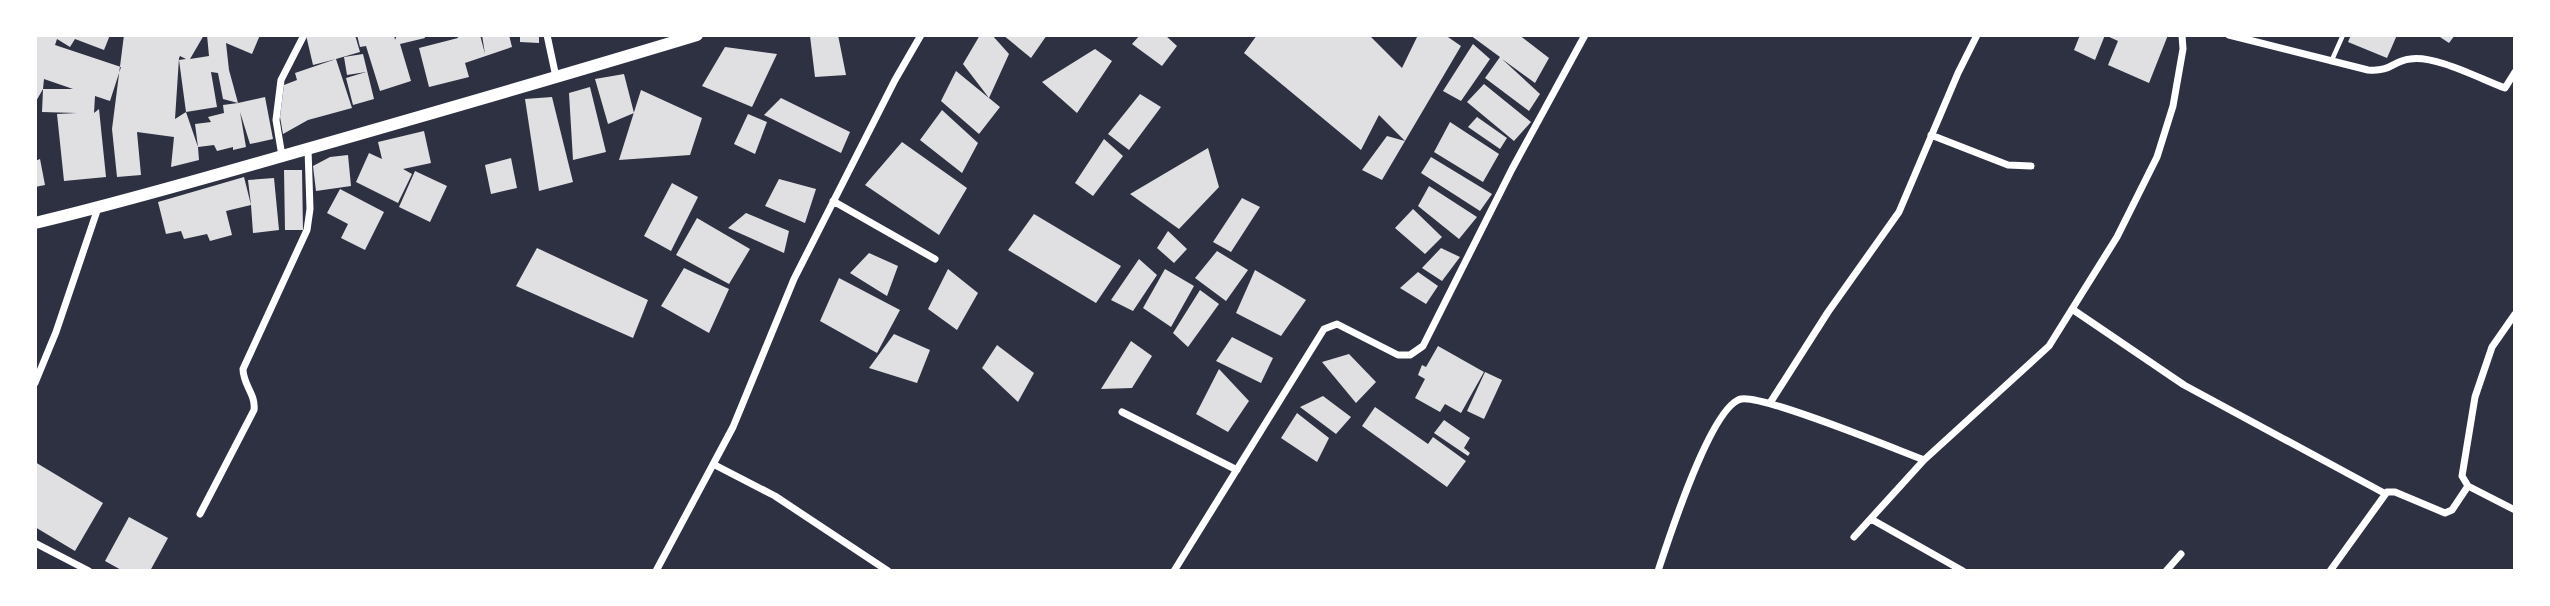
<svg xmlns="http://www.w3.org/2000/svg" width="2550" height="606" font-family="Montserrat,sans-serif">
	<rect width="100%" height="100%" fill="#2d3142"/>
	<!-- building -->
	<path fill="#e0e0e3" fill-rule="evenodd" d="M35,35H110L104,50L75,39L70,47L57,39L55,45L121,67L110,101L95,96L94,113L99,109L106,177L64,181L57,114L77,113L42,112L43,89H73L44,79L43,89L35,103Z
		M124,35H204L190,59L209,56L207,35H260L252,54L226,43L229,70L238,103L265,97L273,139L250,144L240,112L246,147L233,150V147L217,151L214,145L198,147L199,160L171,167L174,137L137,132L141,175L117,177L112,129ZM180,56L186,59L179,60L186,112L175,119L179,58ZM211,72L218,73L223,99L238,103L223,105L224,113L208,117L211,122L195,124L198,147L186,112L217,107Z
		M306,35H355L360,52L336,59L352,108L308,120L283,134L280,117L284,85L297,80L295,73L336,59L313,65Z
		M357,35H394L395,40L397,35H424L425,38L400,44L411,81L380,91L366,46L360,47Z
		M457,35H480L485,54L482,35H509L512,47L465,63L469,77L429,87L419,48L458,38Z
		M520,35H539V43L520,42Z
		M838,35L846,75L815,77L810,36Z
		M980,35H992L1009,54L989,98L963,64Z
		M1003,35H1047L1031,58Z
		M1140,35H1165L1177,46L1162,66L1132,44Z
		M1257,35H1369L1402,68L1418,35H1445L1461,46L1405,141L1382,180L1362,170L1387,136L1405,141L1379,115L1361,150L1244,53Z
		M1470,35H1519L1549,58L1535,83L1502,59L1540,94L1529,111L1485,78L1500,57Z
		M2080,35H2168L2149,83L2108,65L2118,41L2105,35L2095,60L2074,50Z
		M2351,35H2397L2387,58L2348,42Z
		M2437,35H2455L2449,43Z
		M1473,44L1490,59L1461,101L1443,91Z
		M725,47L777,54L752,107L702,86Z
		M1095,49L1112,61L1077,113L1042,82Z
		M363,54L374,99L353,105L346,78L366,72L347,75L344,57Z
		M956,71L1000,107L979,134L941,101Z
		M624,74L634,113L608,124L595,79Z
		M1484,84L1531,122L1514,141L1467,102Z
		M590,87L606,152L573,160L569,93Z
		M641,90L702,118L690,155L619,160Z
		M1140,94L1161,107L1129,150L1108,134Z
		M552,97L573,182L539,191L525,99Z
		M781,98L850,132L841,153L764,115Z
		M942,110L978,143L962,173L920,140Z
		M748,114L767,122L755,154L734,144Z
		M1477,117L1507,138L1500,149L1468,127Z
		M1450,122L1499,154L1483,182L1434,152Z
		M424,131L431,163L403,169L412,174L398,203L356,182L369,153L382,159L378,142Z
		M1104,139L1123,156L1093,196L1075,183Z
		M902,142L967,188L939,235L865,185Z
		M1208,148L1219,187L1179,229L1130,194Z
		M348,155L351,186L316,191L313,166L330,157Z
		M1431,157L1492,194L1480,211L1421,173Z
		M511,158L517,188L491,194L485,165Z
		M40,159L45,185L35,187V161Z
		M284,170H302L303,230H285Z
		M415,171L447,186L430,222L399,207Z
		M244,177L251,205L248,180L274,178L279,230L253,233L251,205L226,211L232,235L210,241L207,234L184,239L181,231L166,234L158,202Z
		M779,179L816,189L805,223L765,206Z
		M672,183L698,197L671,251L644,236Z
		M1429,186L1477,217L1459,239L1418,206Z
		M340,189L384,212L365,250L341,238L348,224L327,213Z
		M1242,198L1260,207L1231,252L1213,242Z
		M1413,209L1442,237L1425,254L1395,228Z
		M746,213L789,231L784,253L728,228Z
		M1034,214L1121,266L1096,303L1008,250Z
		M697,218L750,249L729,284L676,255Z
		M1168,231L1187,249L1174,263L1157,248Z
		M537,248L648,300L633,338L516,286Z
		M1441,248L1460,257L1442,281L1422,268Z
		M1217,251L1248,270L1226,301L1195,278Z
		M869,253L898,266L887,296L850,273Z
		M1139,259L1157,275L1133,311L1111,300Z
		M684,268L729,289L709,333L661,306Z
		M948,269L978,293L957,330L928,309Z
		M1165,269L1194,286L1171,327L1143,308Z
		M1255,270L1306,300L1281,336L1236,313Z
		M1418,272L1438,286L1426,304L1400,288Z
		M839,278L900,310L877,353L820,321Z
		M1200,290L1219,304L1188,347L1173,333Z
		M894,334L930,350L917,383L869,368Z
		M1232,337L1273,358L1261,383L1216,361Z
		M1131,341L1152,356L1132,388L1101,389Z
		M997,345L1034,373L1018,402L982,368Z
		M1438,346L1484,372L1461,413L1445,404L1440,412L1415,398L1425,379L1418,375L1422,365L1426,367Z
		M1349,354L1376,382L1356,403L1322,362Z
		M1219,369L1249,401L1228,432L1196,414Z
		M1485,372L1502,380L1484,419L1467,411Z
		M1323,396L1351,417L1336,434L1300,407Z
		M1375,407L1428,444L1433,437L1466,461L1447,487L1362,426Z
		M1297,413L1329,438L1317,462L1281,438Z
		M1444,420L1470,438L1464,448L1470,453L1468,456L1434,433Z
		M35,462L103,503L75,551L35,527Z
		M129,517L168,538L150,571H123L105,561Z"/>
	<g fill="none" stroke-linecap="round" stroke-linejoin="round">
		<!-- service -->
		<path stroke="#fff" stroke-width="4.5" d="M2331,62L2343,35"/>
		<!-- minor -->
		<path stroke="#fff" stroke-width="7" d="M547,35L556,77
			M2229,35L2368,70C2392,72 2392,61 2410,59C2436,55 2480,79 2505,88L2515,72
			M1931,135L2008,165L2031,166
			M282,156L276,120L281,80L304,35
			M833,201L935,259
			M2072,309L2184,385L2384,493
			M2515,314L2492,347L2475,397L2462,476L2468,486L2515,510
			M35,383L56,332L98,208
			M1770,403L1828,312L1899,212L1958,73L1977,35
			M1122,412L1237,470
			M713,464L775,496L888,571
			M200,514L254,410C256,394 243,385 243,369L307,230L310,209L308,149
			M1871,519L1963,571
			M1854,537L1924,460
			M35,543L89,571
			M656,571L733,427L794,279L895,80L921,35
			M1174,571L1324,329L1337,324L1398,355H1410L1423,346L1512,169L1585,35
			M1658,571C1668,541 1711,406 1741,399C1762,394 1895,449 1924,460L2049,346L2117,237L2157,157L2173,106L2183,49L2182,35
			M2166,571L2181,554
			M2330,571L2387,492H2395L2445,513L2452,510L2468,486"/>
		<!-- tertiary -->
		<path stroke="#fff" stroke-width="12" d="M35,223C124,202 212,176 300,151C433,113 565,75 697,35"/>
	</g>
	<!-- border -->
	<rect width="2550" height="606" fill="none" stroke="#ffffff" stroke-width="74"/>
</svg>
